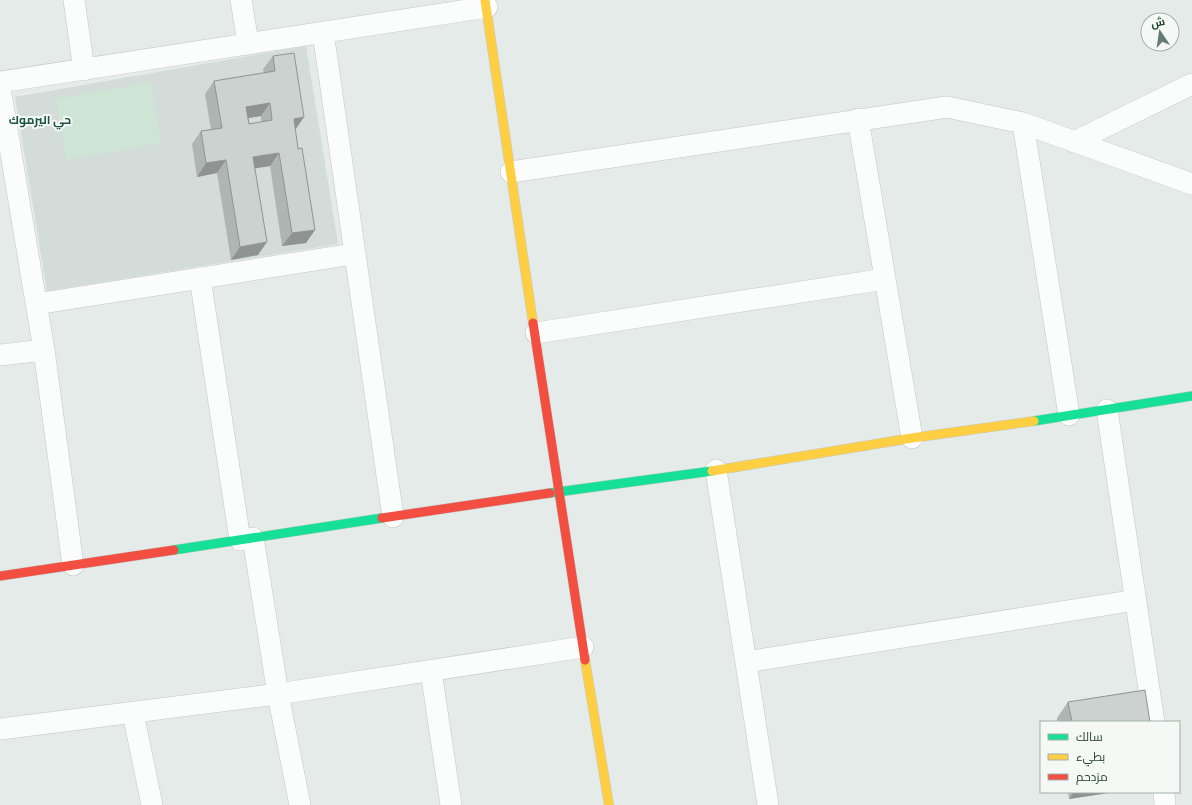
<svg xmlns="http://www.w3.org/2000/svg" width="1192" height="805" font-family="'Source Sans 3',Cairo,sans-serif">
	<rect width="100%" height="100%" fill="#e5ebe8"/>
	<!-- built -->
	<path fill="#d3dcd8" d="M306,46L338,244L47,291L15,97Z"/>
	<!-- green -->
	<path fill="#cee4d5" d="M150,82L162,143L67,160L56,99Z"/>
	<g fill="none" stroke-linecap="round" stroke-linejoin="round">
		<defs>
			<path id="street" d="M74,0L84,70
				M241,0L248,43
				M323,32L393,517
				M0,82L487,7
				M0,88L44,350L73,565
				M858,119L912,438
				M1023,123L1069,415
				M1074,142L1192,84
				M511,172L947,107L1023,123L1192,184
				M200,278L240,540
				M36,304L353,254
				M536,333L885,279
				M0,355L44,350
				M1107,410L1154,722
				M716,470L768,805
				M253,538L278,694L300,805
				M746,662L1136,600
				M431,671L451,805
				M133,713L152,805
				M0,729L278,694L583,647
				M1164,792L1165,805"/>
			<path id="fast" d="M1034,421L1192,396
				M550,493L712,471
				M174,550L382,518"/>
			<path id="slow" d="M485,0L533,323
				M712,471L912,438L1034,421
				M585,660L609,805"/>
			<path id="jam" d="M533,323L585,660
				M382,518L550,493
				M0,576L174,550"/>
		</defs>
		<!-- street casing -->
		<use href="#street" stroke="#c2c8c5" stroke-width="22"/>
		<!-- fast casing -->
		<use href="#fast" stroke="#c1c8c5" stroke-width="10"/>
		<!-- slow casing -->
		<use href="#slow" stroke="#c1c8c5" stroke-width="10"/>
		<!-- jam casing -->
		<use href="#jam" stroke="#c1c8c5" stroke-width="10"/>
		<!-- street -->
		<use href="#street" stroke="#fbfcfc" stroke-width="21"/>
		<!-- fast -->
		<use href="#fast" stroke="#16e098" stroke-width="9"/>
		<!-- slow -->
		<use href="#slow" stroke="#ffcf43" stroke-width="9"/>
		<!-- jam -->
		<use href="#jam" stroke="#f24e42" stroke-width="9"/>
	</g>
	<!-- wall -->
	<path fill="#afb5b2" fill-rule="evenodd" d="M273,56L304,117L295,130L306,243L282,246L270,166L255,168L258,255L231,260L217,173L197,177L192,144L201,131L211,130L205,94L214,81L264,73L263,69ZM261,116V122L249,124L248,118Z
		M1068,702L1150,722H1057V718Z
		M1068,792H1115L1069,799Z"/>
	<!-- shaded-wall -->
	<path fill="#8f9391" d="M270,103L261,116L237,120L246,107Z
		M304,117L295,130L294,119Z
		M279,153L270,166L244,170L253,157Z
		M226,160L217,173L197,177L206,163Z
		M315,230L306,243L282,246L292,233Z
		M267,242L258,255L231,260L240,247Z
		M1074,792H1115L1069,799Z"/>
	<!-- building -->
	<path fill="#ccd2cf" stroke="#8f9391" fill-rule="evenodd" d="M294,53L304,117L294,119L298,149L302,148L315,230L292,233L279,153L253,157L267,242L240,247L226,160L206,163L201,131L222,128L214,81L275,71L273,56ZM270,103L272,120L249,124L246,107Z
		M1145,690L1150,722H1072L1068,702Z"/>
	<g text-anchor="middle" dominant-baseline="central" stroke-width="4" stroke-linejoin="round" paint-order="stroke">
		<!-- neighbourhood labels -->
		<g font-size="12" font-weight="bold" fill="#1d5244" stroke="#f4f9f6">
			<text x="40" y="120">حي اليرموك</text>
		</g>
	</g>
	<!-- legend -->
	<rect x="1040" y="721" width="140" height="72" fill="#f4f9f6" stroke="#a0afaa"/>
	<rect x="1048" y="734" width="20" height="6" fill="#16e098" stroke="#a0afaa"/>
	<text x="1076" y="741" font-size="12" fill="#223f37">سالك</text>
	<rect x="1048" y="754" width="20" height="6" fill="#ffcf43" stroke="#a0afaa"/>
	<text x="1076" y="761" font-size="12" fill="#223f37">بطيء</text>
	<rect x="1048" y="774" width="20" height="6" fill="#f24e42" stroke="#a0afaa"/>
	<text x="1076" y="781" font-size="12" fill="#223f37">مزدحم</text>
	<!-- north arrow -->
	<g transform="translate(1160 32) rotate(347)"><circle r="19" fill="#f4f9f6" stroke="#a0afaa"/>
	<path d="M0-3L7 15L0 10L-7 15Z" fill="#667b75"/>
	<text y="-6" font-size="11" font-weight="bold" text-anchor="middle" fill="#223f37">ش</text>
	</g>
</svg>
